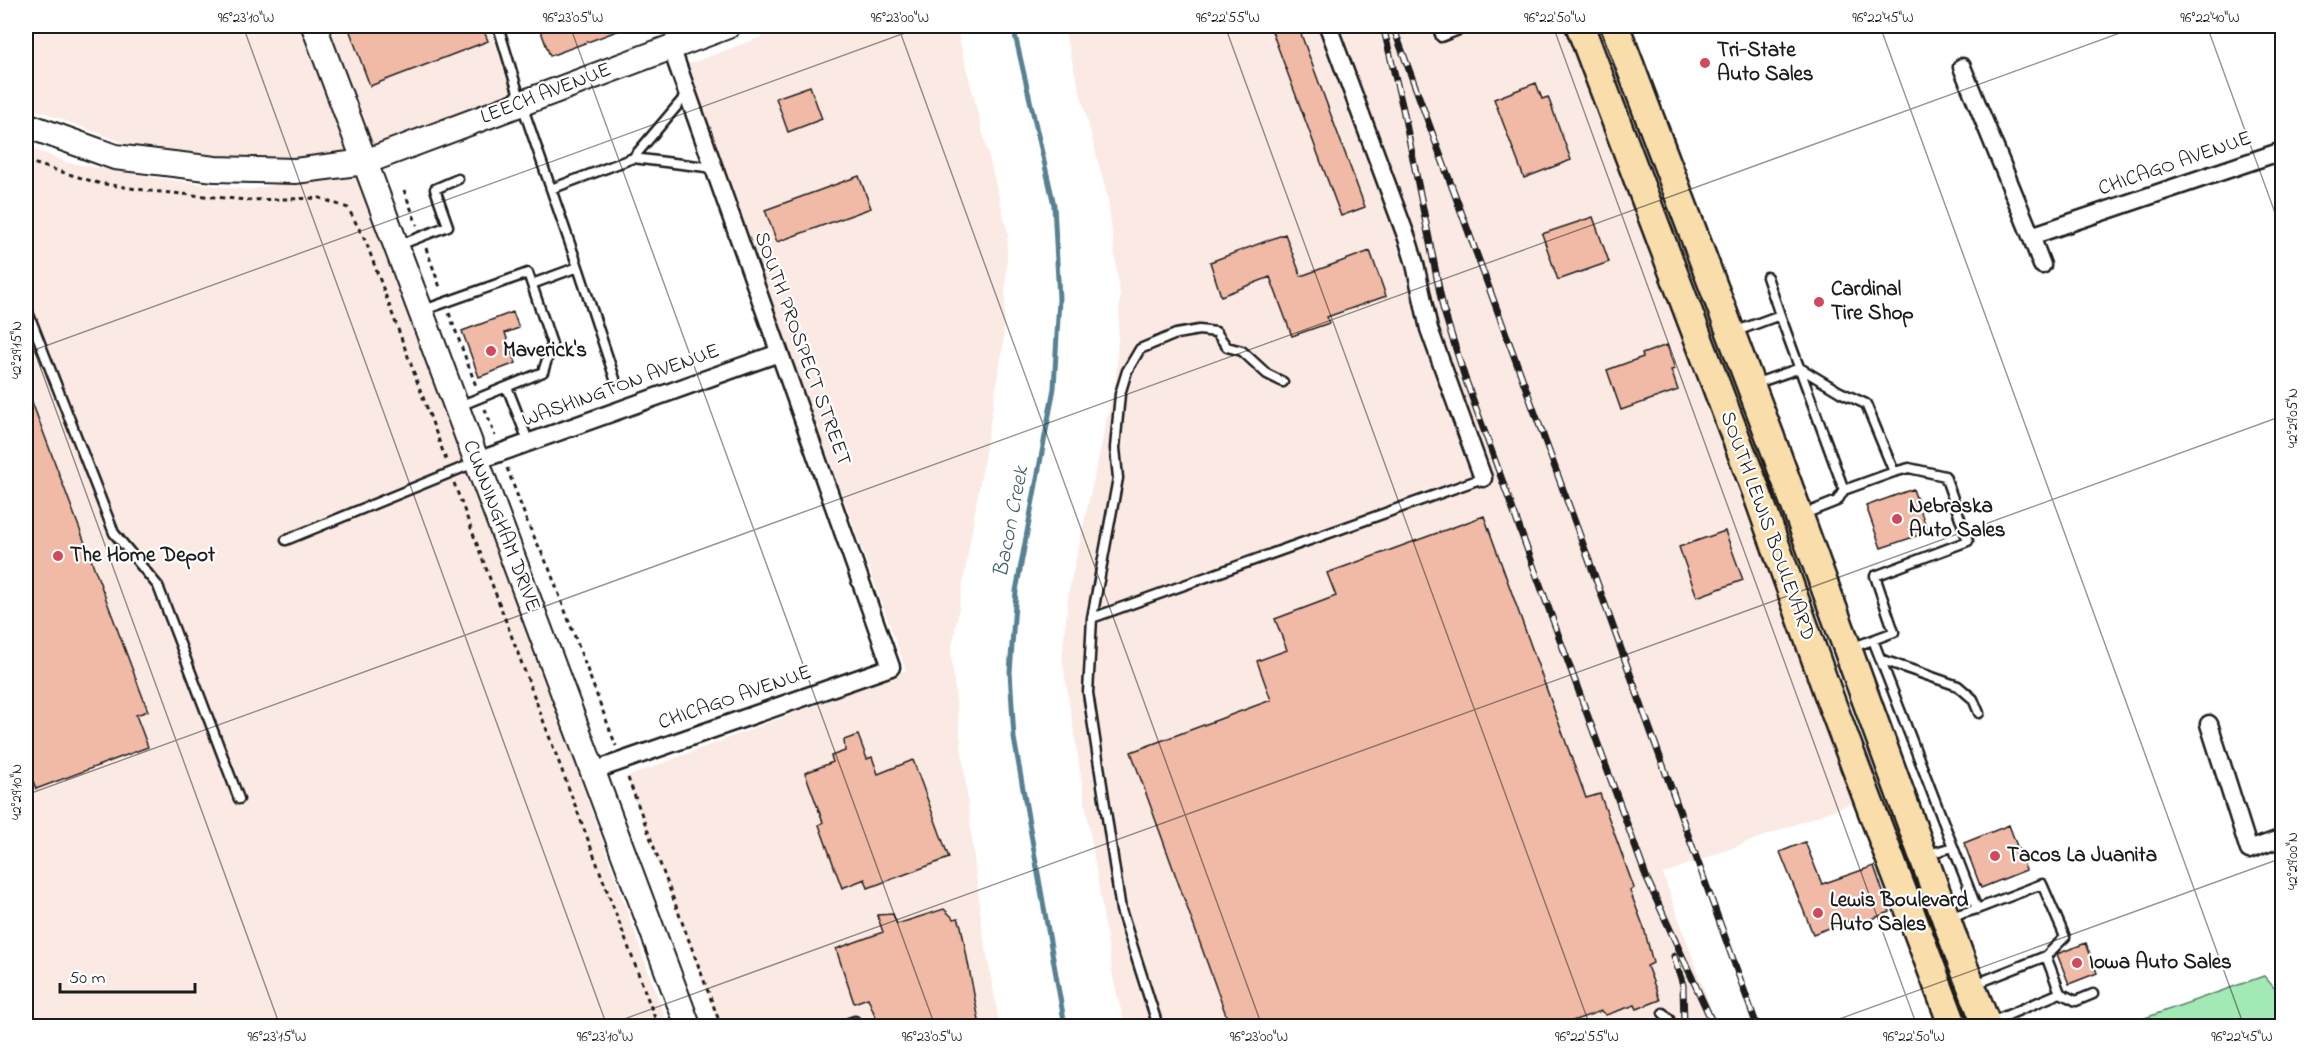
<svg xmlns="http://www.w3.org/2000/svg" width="2308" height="1052" font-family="'Indie Flower',sans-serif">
	<rect width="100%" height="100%" fill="#fff"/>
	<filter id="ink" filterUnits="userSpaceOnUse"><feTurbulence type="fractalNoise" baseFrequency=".0167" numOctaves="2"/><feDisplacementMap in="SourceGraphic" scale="12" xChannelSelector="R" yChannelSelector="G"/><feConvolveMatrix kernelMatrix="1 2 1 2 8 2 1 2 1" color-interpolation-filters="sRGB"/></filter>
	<g filter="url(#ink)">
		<!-- built -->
		<path fill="#fbeae4" d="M26,26H489L515,95L414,133L336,155L236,159L127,144L26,106Z
			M790,26H956L1008,233L1003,347L951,654L982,927L1000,1026H719L626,777L906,670L686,65Z
			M1063,26H1563L1855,802L1663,874L1717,1026H1125L1114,983L1062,658L1069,590L1116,379L1120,297L1108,200Z
			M26,146L66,162L150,177L247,190L364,169L668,1026H26Z"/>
		<!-- green -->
		<path fill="#a3e9b6" stroke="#608269" stroke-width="1.5" d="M2264,976L2282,997V1026H2122Z"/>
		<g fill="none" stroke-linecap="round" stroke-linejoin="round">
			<!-- stream -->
			<path stroke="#578192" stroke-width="5" d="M1013,26L1054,205L1059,299L1054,388L1016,591L1010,672L1014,738L1065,1026"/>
		</g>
		<!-- building -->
		<path fill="#f1baa6" stroke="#1c1c1c" stroke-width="1.5" d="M348,26H482L488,41L370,86Z
			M539,26H628V27L550,56Z
			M1270,26H1298L1365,207L1341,216Z
			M1536,83L1542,99L1548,97L1571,160L1524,178L1494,99Z
			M810,86L822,119L788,132L776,98Z
			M859,176L871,208L777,242L765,210Z
			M1593,217L1609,262L1558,280L1542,234Z
			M1285,234L1301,276L1370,251L1386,296L1327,317L1329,323L1292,336L1270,277L1221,296L1210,262Z
			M513,312L519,328L505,333L516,363L479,377L462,331Z
			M1667,345L1675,369L1671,370L1678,390L1621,410L1607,370L1643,357L1642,354Z
			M26,386L148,711L136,715L148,747L36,789L26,761Z
			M1913,489L1928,532L1881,548L1866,506Z
			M1484,516L1586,798L1600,794L1634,888L1630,891L1644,928L1653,963L1647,966L1660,1000L1637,1009L1635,1005L1606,1015L1601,1011L1558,1026H1230L1131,752L1271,700L1257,661L1287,650L1275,619L1336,596L1327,573Z
			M1725,531L1743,580L1697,597L1679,547Z
			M858,735L867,759L872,757L878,774L913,760L949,858L868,888L865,879L842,888L819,825L823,822L805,773L833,762L831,756L845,751L844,740Z
			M2009,825L2026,870L1981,888L1964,843Z
			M1805,842L1822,884L1874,866L1890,912L1853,926L1851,920L1813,934L1780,852Z
			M944,909L954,919L958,918L961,926L980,1026H879L868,998L854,1003L836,949L883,932L877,915L893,914L897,924Z
			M2086,943L2097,973L2069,984L2057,954Z"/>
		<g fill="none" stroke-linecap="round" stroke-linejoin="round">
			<defs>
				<path id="lane" d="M498,26L521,102L578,267L532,284
					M1437,26L1441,37L1469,26
					M633,158L714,168
					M551,189L633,158L688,93
					M397,246L448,226L435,189L458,179
					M578,267L615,379
					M1767,277L1780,315
					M26,307L114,533L158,586L239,799
					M421,311L528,273L552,344L543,372L457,407
					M1734,332L1780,315L1844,490L1837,501L1804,514
					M1754,384L1800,368L1840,392L1866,404L1894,472L1844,490
					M507,387L529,443
					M286,540L474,463
					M1092,618L1483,478
					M1873,640L1977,909L1950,917
					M1851,648L1894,632L1875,576L1968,541L1945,476L1909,468L1894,472
					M1880,659L1958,686L1973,699L1979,713
					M1925,855L1953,847
					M1973,985L2046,956L2065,937L2042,884L1977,909
					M2060,993L2076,1001L2093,994
					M1663,1013L1669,1019L1668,1026
					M1989,1023L2060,993L2046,956
					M840,1026L855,1021
					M1158,1026L1121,910L1088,693L1092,618L1118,478L1115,448L1120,394L1127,371L1140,349L1176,334L1199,330L1216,332L1227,347L1242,351L1267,374L1283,382"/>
				<path id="street" d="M1328,26L1408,241L1415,264L1429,329L1483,478
					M1962,67L2031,236L2282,151
					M2031,236L2042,265
					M477,461L779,353
					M2209,724L2249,850L2282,838
					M593,771L891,667L671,47"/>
				<path id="secondary" d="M314,26L688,1026
					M26,125L115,157L215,169L295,171L365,162L728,26"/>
				<path id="primary" d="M1580,26L1756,491L1830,699L1953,1026
					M1615,26L1774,447L1961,960L1987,1026"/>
			</defs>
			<!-- lane casing -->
			<use href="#lane" stroke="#1c1c1c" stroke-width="13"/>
			<!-- street casing -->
			<use href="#street" stroke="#1c1c1c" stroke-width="21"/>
			<!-- secondary casing -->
			<use href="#secondary" stroke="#1c1c1c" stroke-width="28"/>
			<!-- primary casing -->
			<use href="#primary" stroke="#1c1c1c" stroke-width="32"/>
			<!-- path -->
			<path stroke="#1c1c1c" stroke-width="3" stroke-dasharray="4.5 4.5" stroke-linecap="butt" d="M26,161L98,183L150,191L247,200L320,198L348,208L366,242L446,460
				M404,190L417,225
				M426,248L441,290
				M449,313L476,386
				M485,409L495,436
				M507,468L528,524L549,568L616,746
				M454,483L658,1026
				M628,778L721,1026"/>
			<!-- lane -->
			<use href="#lane" stroke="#fff" stroke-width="8"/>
			<!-- street -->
			<use href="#street" stroke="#fff" stroke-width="16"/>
			<!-- secondary -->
			<use href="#secondary" stroke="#fff" stroke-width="24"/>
			<!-- primary -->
			<use href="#primary" stroke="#f9ddab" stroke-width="27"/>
			<defs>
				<path id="rail" d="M1383,26L1403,109L1443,308L1465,378L1647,879L1714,1026
					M1393,26L1594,574L1757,1026
					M1674,956L1683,985L1684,1026"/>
			</defs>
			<!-- rail casing -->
			<use href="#rail" stroke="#1c1c1c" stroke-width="7"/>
			<!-- rail -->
			<use href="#rail" stroke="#fff" stroke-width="4.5" stroke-dasharray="14" stroke-linecap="butt"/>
		</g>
	</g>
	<!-- ticks -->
	<path fill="none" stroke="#1c1c1c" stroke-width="1.5" stroke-opacity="0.45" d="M243,26L607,1026M570,26L935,1026M898,26L1262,1026M1225,26L1590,1026M1553,26L1917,1026M1880,26L2244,1026M2207,26L2282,232M26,328L280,1026M26,353L924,26M26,795L2139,26M605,1026L2282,416M1820,1026L2282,858"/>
	<!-- markers -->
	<g fill="#d1495b" stroke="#fff" stroke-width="2">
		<circle cx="1705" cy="63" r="6"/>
		<circle cx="1819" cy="302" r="6"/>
		<circle cx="491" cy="351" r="6"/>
		<circle cx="1897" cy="519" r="6"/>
		<circle cx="58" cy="556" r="6"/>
		<circle cx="1995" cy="856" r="6"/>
		<circle cx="1818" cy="913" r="6"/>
		<circle cx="2077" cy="963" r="6"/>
	</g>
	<g text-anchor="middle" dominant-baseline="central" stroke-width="4.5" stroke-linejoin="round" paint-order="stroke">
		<!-- poi labels -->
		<g font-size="21" font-weight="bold" fill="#1c1c1c" stroke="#fff" text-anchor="start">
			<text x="1717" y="51">Tri-State<tspan x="1717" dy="24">Auto Sales</tspan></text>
			<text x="1831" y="290">Cardinal<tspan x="1831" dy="24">Tire Shop</tspan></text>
			<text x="503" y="351">Maverick's</text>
			<text x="1909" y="507">Nebraska<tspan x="1909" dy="24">Auto Sales</tspan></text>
			<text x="70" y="556">The Home Depot</text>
			<text x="2007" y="856">Tacos La Juanita</text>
			<text x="1830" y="901">Lewis Boulevard<tspan x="1830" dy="24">Auto Sales</tspan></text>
			<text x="2089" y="963">Iowa Auto Sales</text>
		</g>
		<!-- street labels -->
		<g font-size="21" fill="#1c1c1c" stroke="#fff">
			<text transform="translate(546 94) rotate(-21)">LEECH AVENUE</text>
			<text transform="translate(2175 164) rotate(-19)">CHICAGO AVENUE</text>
			<text transform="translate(802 349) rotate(70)">SOUTH PROSPECT STREET</text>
			<text transform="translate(621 386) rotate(-20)">WASHINGTON AVENUE</text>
			<text transform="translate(501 526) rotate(69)">CUNNINGHAM DRIVE</text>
			<text transform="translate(1767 526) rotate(70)">SOUTH LEWIS BOULEVARD</text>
			<text transform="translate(735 698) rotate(-19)">CHICAGO AVENUE</text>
		</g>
		<!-- water labels -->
		<g font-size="22" font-style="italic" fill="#44606a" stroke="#fff">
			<text transform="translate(1012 522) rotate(-79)">Bacon Creek</text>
		</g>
	</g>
	<!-- margin -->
	<rect width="2308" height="1052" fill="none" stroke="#fff" stroke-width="66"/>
	<!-- scale -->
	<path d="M60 983v9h135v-9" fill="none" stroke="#1c1c1c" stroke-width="3"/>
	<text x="69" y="983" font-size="18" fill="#1c1c1c" stroke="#ffffff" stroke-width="4.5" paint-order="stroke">50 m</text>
	<rect x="33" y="33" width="2242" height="986" fill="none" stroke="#1c1c1c" stroke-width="2"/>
	<g font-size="15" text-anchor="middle" fill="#1c1c1c">
		<text x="246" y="22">96°23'10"W</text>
		<text x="573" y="22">96°23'05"W</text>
		<text x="900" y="22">96°23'00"W</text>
		<text x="1228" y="22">96°22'55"W</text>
		<text x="1555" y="22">96°22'50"W</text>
		<text x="1883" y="22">96°22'45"W</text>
		<text x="2210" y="22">96°22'40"W</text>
		<text transform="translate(16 350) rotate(-90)" y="5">42°29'15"N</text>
		<text transform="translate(2292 418) rotate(-90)" y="5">42°29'05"N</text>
		<text transform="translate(16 792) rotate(-90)" y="5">42°29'10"N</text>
		<text transform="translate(2292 861) rotate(-90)" y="5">42°29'00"N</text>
		<text x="277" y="1041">96°23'15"W</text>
		<text x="605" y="1041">96°23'10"W</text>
		<text x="932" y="1041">96°23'05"W</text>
		<text x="1259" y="1041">96°23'00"W</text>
		<text x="1587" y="1041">96°22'55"W</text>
		<text x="1914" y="1041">96°22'50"W</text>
		<text x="2242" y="1041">96°22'45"W</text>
	</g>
</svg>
